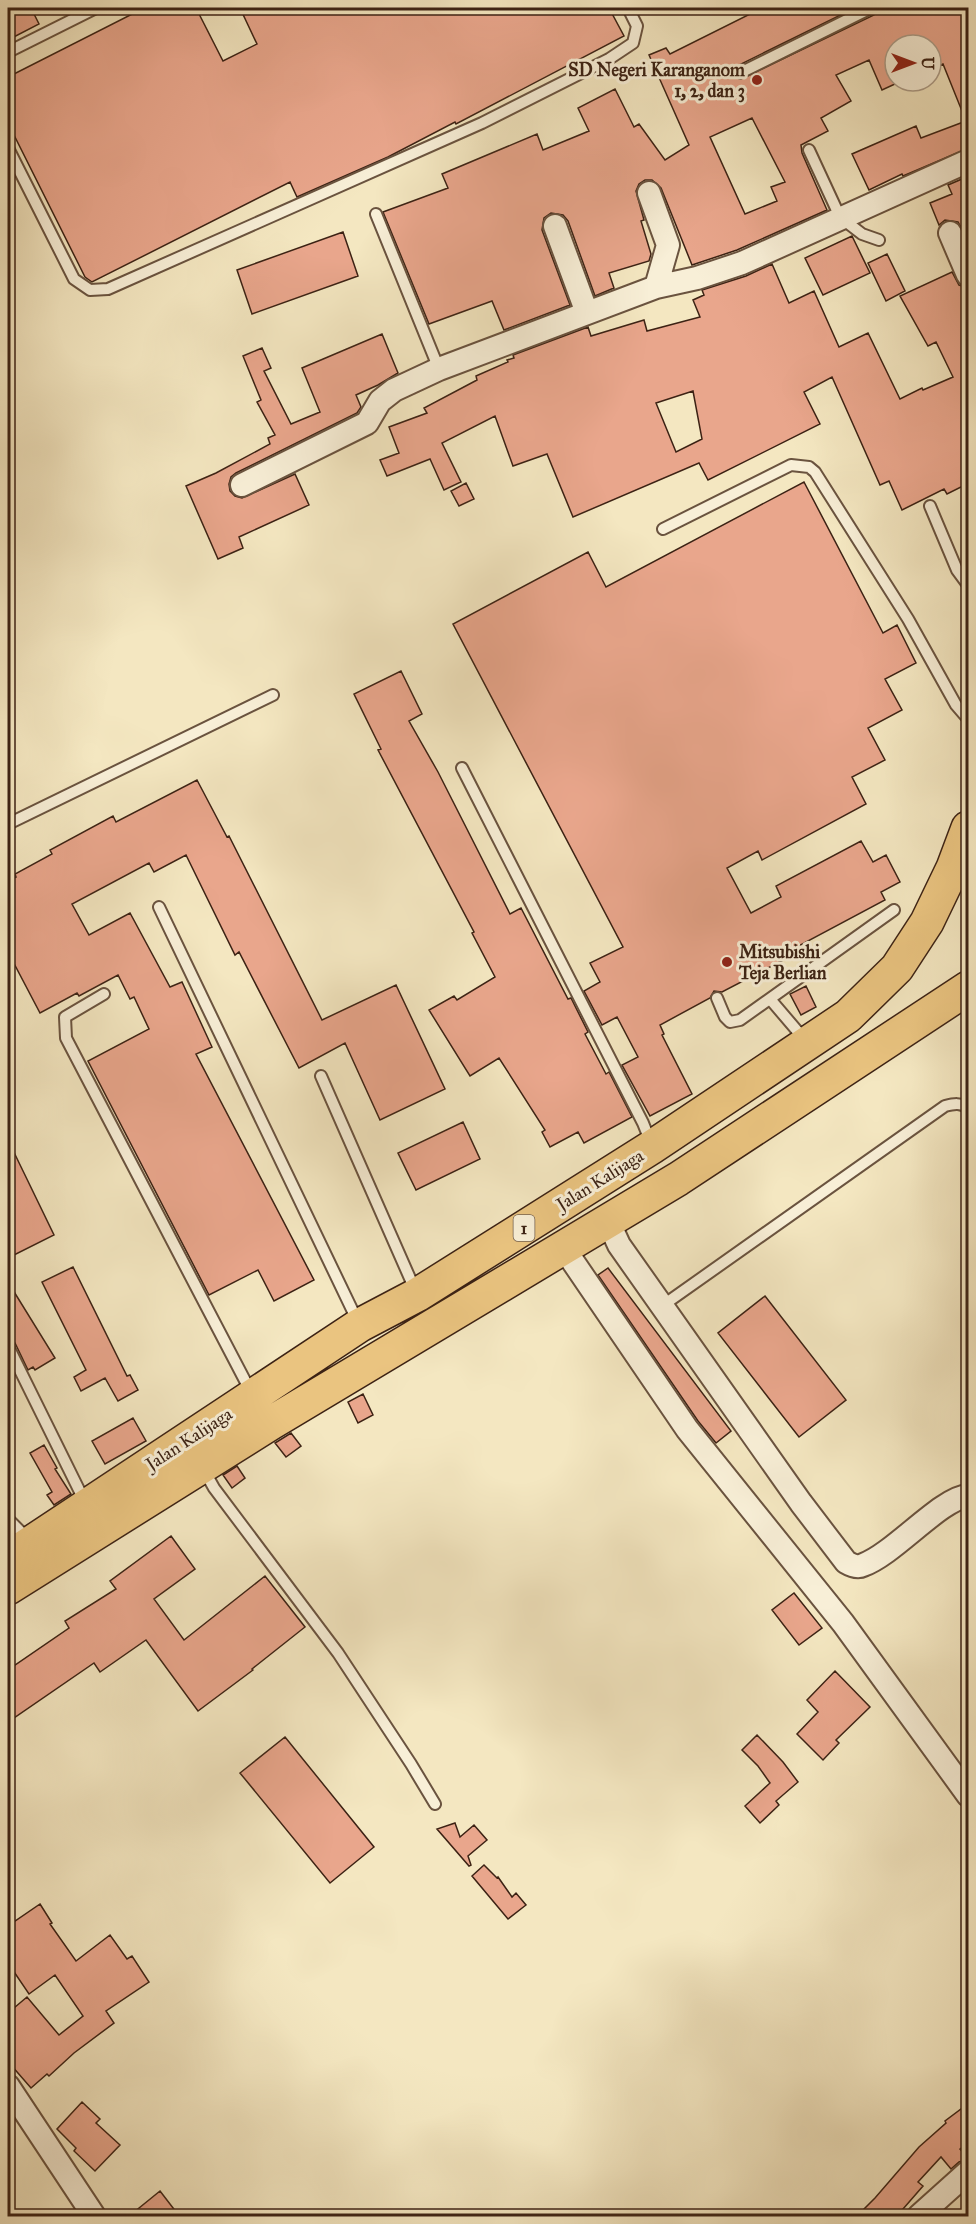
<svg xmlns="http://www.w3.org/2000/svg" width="976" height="2224" font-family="'IM FELL Great Primer',serif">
	<rect width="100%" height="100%" fill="#f4e7c1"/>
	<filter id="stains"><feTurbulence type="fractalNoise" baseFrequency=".00333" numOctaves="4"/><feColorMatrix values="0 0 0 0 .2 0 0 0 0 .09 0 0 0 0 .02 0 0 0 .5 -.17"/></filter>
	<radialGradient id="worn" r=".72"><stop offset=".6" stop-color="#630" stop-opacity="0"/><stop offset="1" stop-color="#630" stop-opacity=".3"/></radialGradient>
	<!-- building -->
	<path fill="#e9a68c" stroke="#3c2214" stroke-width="1.5" fill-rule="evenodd" d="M8,8H31L39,24L8,40Z
		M144,8H196L223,61L257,44L240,8H609L624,36L456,124L455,122L388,157L297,197L290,182L92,282L85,277L8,123V77Z
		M762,8H855L739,65L735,72L737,78L741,79L874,15L878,8H969V148L903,176L902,174L869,190L852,154L916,126L921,138L966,121L943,64L931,69V45H895V84L882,90L869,60L836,75L851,101L821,118L828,131L801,145L802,153L827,210L737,250L692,265L661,188L652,180H645L639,184L636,191L644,220L641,221L651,254L649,261L609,273L614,288L595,296L568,221L563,215L551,213L544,218L542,230L570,305L504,330L492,301L429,324L383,212L448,188L442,174L537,134L543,150L589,131L578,108L615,89L634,127L639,124L665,160L689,145L649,55L666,48L670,54ZM752,118L785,182L771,187L777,201L745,214L710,137Z
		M969,176V242L958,222L945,220L939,225L930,203L952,194L948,185Z
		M343,232L358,276L252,314L237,270Z
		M852,236L870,273L823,295L805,258Z
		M887,254L905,291L886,301L868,263Z
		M772,264L789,303L814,291L839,347L868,333L900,399L922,388L923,390L953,377L936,342L928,346L900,296L952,272L959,285L969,288V483L947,494L944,489L902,510L889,481L880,485L832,377L804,392L820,424L708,480L699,463L573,517L547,454L513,466L495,416L442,443L461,482L444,490L430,459L387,476L380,460L399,453L389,427L427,413L424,408L477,380L476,376L508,362L507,360L514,358L513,355L588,327L591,336L644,320L647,331L700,317L693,300L704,295L702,290L746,276ZM693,391L702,439L676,452L656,403Z
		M382,334L398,373L378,385L356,395L361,407L357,413L236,473L231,477L229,484L230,491L235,496L242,498L295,474L309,505L239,537L243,548L218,559L186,486L216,473L270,444L268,438L275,435L257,402L261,400L243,356L262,348L271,368L264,371L291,424L320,412L302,368Z
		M804,482L883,633L897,625L916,663L885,679L902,710L868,728L885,760L852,777L866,804L762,860L758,851L727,868L751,913L781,897L776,886L861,841L873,862L886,855L900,882L881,892L885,900L789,951L791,956L722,992L714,991L710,998L660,1025L664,1034L662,1035L692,1094L650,1116L622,1065L638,1057L617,1017L602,1025L584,991L600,982L590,963L623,947L453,624L588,552L606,587Z
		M466,483L474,499L459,506L451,491Z
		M401,671L422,714L409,721L438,772L510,914L521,908L568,999L571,998L588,1032L585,1034L606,1074L609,1072L632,1117L584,1143L578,1132L550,1147L542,1132L545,1130L499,1058L470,1076L429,1010L454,996L457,1000L495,977L472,933L474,932L378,750L381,749L354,694Z
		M197,780L227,837L229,836L322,1020L396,985L445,1089L380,1120L345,1043L299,1068L239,952L235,955L186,855L154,872L149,863L72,904L89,935L130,913L170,987L182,982L212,1047L196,1054L314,1280L274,1301L258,1270L209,1295L88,1061L149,1029L134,997L130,999L118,975L79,996L77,993L40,1013L8,952V881L16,877L15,874L52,854L50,850L113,816L116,822Z
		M806,986L816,1007L801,1015L790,994Z
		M463,1122L480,1159L416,1190L398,1153Z
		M8,1140L54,1235L8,1258Z
		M73,1267L127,1376L130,1375L138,1390L118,1401L105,1378L81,1391L74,1377L86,1370L42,1282Z
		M608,1268L731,1431L716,1443L698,1421L598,1275Z
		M8,1282L55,1358L35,1370L33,1367L28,1370L15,1343L8,1339Z
		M765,1296L846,1400L799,1437L718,1333Z
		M363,1394L373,1415L358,1423L348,1402Z
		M133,1418L146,1441L105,1464L92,1441Z
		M291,1433L301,1446L286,1457L275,1443Z
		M44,1445L57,1468L55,1469L71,1494L54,1505L47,1495L52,1492L30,1453Z
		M237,1466L245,1478L232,1488L223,1475Z
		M171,1536L195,1569L154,1599L184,1640L265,1576L305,1627L252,1669L253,1670L198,1711L146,1640L100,1672L94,1663L8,1722V1670L69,1628L65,1621L116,1589L110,1581Z
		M794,1593L822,1628L799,1645L772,1610Z
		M835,1671L870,1707L836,1740L839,1743L823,1760L797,1734L818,1712L807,1700Z
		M757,1735L783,1762L798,1782L776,1801L779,1805L760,1823L745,1806L770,1783L758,1766L742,1750Z
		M285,1737L374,1847L330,1883L240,1773Z
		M455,1823L460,1837L474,1825L487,1840L468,1856L471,1865L469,1866L437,1829Z
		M484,1865L497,1878L498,1877L512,1897L516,1893L526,1905L508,1919L472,1876Z
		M40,1904L52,1923L50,1924L76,1961L110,1935L127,1959L132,1956L149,1982L106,2011L114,2023L74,2053L49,2076L47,2074L31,2088L11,2065H8V2013L27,1997L59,2035L83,2016L55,1975L29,1994L8,1963V1926Z
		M82,2102L100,2119L96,2123L120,2145L95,2171L74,2151L76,2148L57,2129Z
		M969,2103V2142L960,2149L969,2159L959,2162L951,2169L941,2157L918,2182L923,2186L896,2217H856L875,2198L919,2147L946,2123L945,2121Z
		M160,2191L180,2217H128Z"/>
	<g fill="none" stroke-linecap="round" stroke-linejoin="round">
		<defs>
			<path id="lane" d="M8,52L96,8
				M742,72L871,8
				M8,148L74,279L90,290L108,289L482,123L609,59L633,43L637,26L628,8
				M809,150L840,217L862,234L879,240
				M376,214L439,369
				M930,506L957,570L968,585
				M663,529L791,465L809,467L815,472L908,619L956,705L968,719
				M462,768L643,1123L651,1143
				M8,824L273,695
				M159,907L358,1322
				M104,994L65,1017L66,1038L252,1394
				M717,998L725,1017L730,1022L740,1020L894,910
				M770,999L805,1040
				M321,1076L416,1292
				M662,1306L945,1106C953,1104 962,1102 968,1109
				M8,1346L86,1504
				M204,1470L214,1488L338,1653L411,1764L435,1804
				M8,1519L29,1540"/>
			<path id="street" d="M649,193L668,245L656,287
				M555,226L587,313
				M950,233L968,275
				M242,485L367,423L380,401L394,390L439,369L656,287L697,278L742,263L968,161
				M608,1221L619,1245L801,1503L846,1562C851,1565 857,1568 863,1565C894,1554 941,1498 968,1496
				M563,1247L687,1429L843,1623L968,1795
				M8,2086L94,2216
				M919,2216L968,2172"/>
			<path id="highway" d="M8,1558L360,1325L417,1295L652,1147L848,1016L897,968L927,922L953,868L968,828
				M8,1588L271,1423L678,1179L968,988"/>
		</defs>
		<!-- lane casing -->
		<use href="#lane" stroke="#6a533f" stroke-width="14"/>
		<!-- street casing -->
		<use href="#street" stroke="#6a533f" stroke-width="26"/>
		<!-- highway casing -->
		<use href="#highway" stroke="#3c2214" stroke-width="36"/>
		<!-- lane -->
		<use href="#lane" stroke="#f8efd7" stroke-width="10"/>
		<!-- street -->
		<use href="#street" stroke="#f8efd7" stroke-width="22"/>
		<!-- highway -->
		<use href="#highway" stroke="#eac480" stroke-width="33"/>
	</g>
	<!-- markers -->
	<g fill="#8f2418" stroke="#f8efd7" stroke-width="2">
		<circle cx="757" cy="80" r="6"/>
		<circle cx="727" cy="962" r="6"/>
	</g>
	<g text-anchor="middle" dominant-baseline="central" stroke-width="6" stroke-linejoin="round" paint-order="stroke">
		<!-- shield labels -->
		<rect fill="#f8efd7" stroke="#74604e" stroke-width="1.5" x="513.5" y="1215" width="21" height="26" rx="4.5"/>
		<g font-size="16" font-weight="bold" fill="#3c2214">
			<text x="524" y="1228">1</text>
		</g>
		<!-- poi labels -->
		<g font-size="18" font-weight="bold" fill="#3c2214" stroke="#f8efd7" text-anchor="end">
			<text x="745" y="70">SD Negeri Karanganom<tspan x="745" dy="21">1, 2, dan 3</tspan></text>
			<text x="739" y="952" text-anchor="start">Mitsubishi<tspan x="739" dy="21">Teja Berlian</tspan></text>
		</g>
		<!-- street labels -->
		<g font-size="18" fill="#3c2214" stroke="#f8efd7">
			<text transform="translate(600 1180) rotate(-32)">Jalan Kalijaga</text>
			<text transform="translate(189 1439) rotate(-33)">Jalan Kalijaga</text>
		</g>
	</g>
	<!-- margin -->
	<rect width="976" height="2224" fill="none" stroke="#f4e7c1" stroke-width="30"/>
	<rect x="9" y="9" width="958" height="2206" fill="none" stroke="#3c2214" stroke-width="3"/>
	<rect x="15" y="15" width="946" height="2194" fill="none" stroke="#3c2214" stroke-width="1.5"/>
	<!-- north arrow -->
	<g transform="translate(913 63) rotate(90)"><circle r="28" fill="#f8efd7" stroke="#ad9d89" stroke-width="1.5"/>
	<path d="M0-4.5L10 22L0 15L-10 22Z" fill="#8f2418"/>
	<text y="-9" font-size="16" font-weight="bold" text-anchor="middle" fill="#3c2214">U</text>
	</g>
	<rect width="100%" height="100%" filter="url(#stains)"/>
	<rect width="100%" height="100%" fill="url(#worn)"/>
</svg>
